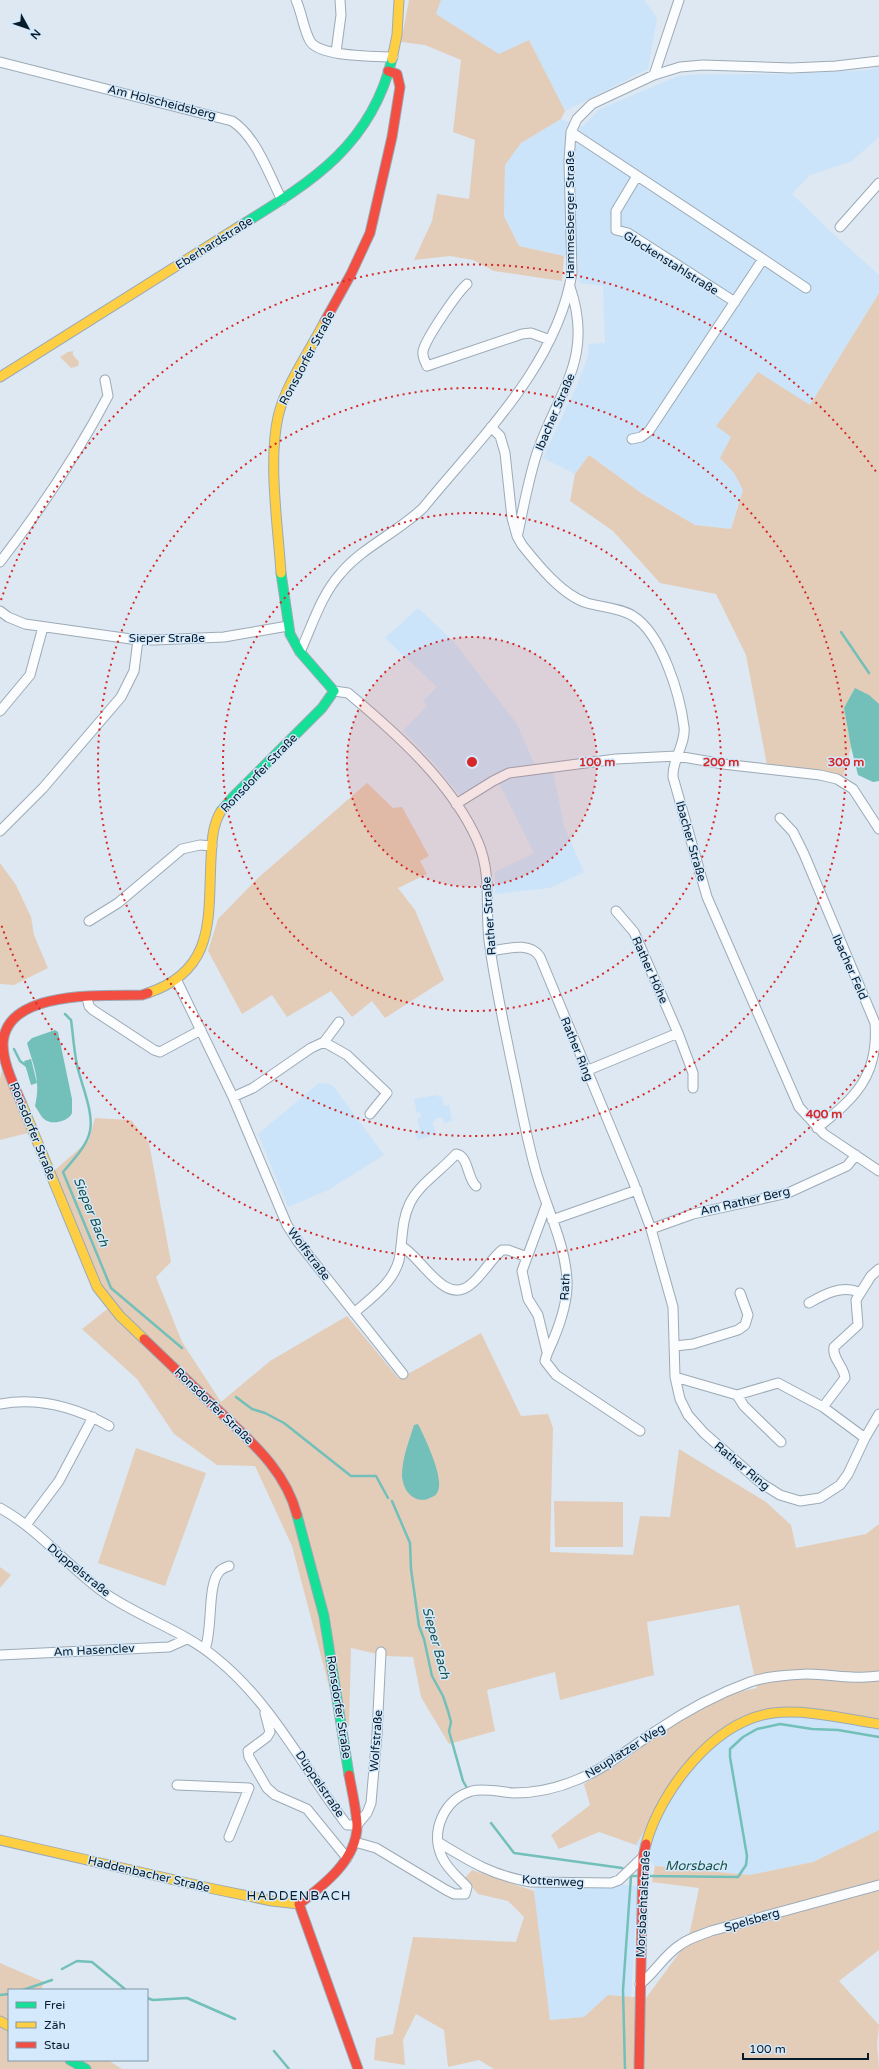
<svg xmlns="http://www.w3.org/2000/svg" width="879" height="2069" font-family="'Varela Round',sans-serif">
	<rect width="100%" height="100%" fill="#dde8f2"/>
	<!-- built -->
	<path fill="#cbe4f9" d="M441,0H644L657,18L648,69L565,111L529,41L499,54L436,14Z
		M879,66V137L852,161L810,175L792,194L830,231L879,275V293L810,405L716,426L732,437L720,458L734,473L743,490L731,529L695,525L641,493L589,455L575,474L543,458L578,383L587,359L589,344L605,343L603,286L579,283L578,259L519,246L504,216L505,165L521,143L561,119L582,127L600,109L678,76L703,74H788L869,70Z
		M418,608L454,642L517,724L535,766L462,795L459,794L432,761L403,731L427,706L423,701L437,687L385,638Z
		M553,772L564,826L584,872L550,888L495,894V872L534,853L499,783L511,778Z
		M319,1083L329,1084L333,1086L384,1155L328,1190L288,1207L258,1134Z
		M437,1095L438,1097L442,1096L444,1106L449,1105L452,1121L444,1123L443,1118H436V1120L433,1121V1125L436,1133L418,1140L415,1132L420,1130L417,1118L421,1117L420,1112L417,1113L414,1099Z
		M747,1714L879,1719V1830L813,1862L750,1875L655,1866L636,1845L678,1772Z
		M544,1878L638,1886L631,1997L608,1996L584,2017L550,2020L534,1891Z"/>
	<!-- green -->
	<path fill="#e3cdb9" d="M409,0H441L436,14L499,54L529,40L565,111L561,119L521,143L505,165L504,216L519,246L564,256L562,281L494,271L473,260L450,256L414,260L432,221L437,194L469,199L475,140L453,132L461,60L425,45L401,42Z
		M879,293V704L844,708L851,747L842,780L767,765L746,655L716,594L660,583L613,531L570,501L575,474L589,455L641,493L695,525L731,529L743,490L734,473L720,458L731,437L716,426L758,372L810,405Z
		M73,351V355L79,362L78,366L71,368L60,357L68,352Z
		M367,783L393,808L402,807L429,856L420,861L427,874L398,888L415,910L444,980L385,1018L372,1001L352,1017L331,991L287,1017L272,995L242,1014L208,951L218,919L258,878Z
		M0,863L16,885L31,917L34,935L48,968L14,985L0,984Z
		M2,1070L28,1133L0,1140V1079Z
		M95,1118L131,1120L149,1143L171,1262L156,1277L182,1342L221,1402L270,1361L347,1316L399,1379L481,1333L521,1416L548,1414L553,1428L550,1552L633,1555L640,1516L670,1517L679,1449L766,1502L791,1525L796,1548L866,1534L879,1524V1719L748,1714L678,1772L636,1845L599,1832L559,1849L551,1835L590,1805L584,1784L628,1758L656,1733L719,1696L757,1688L739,1605L647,1622L654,1675L560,1700L555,1672L487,1690L495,1731L449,1744L421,1697L413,1657L386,1656L351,1648L349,1727L330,1690L292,1546L255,1466L217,1465L174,1434L137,1379L82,1329L110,1307L54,1171L89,1140Z
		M136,1448L206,1473L165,1586L98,1563Z
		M554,1501L623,1502V1547H555Z
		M0,1567L11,1575L0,1588Z
		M879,1830V1950L839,1981L879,2025L877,2045L879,2069H494L479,2060L448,2067L444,2030L416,2014L403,2040L405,2065L374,2060L376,2038L393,2034L413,1937L516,1942L524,1917L508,1901L478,1894L465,1878L472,1870L534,1891L550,2020L584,2017L608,1995L646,1998L688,1941L699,1888L652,1882L655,1866L750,1875L813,1862Z
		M0,1963L44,1982L41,1990H9V2060H108L122,2069H0Z"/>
	<!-- water -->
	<path fill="#73bfb9" d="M855,688L869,695L879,704V781L873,782L858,775L851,747L844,708Z
		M55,1030L58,1032L72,1099V1113C69,1121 52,1126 44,1119C41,1117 38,1110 35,1106C41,1080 34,1068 27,1043L32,1038Z
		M31,1059L37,1083L31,1085L24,1061Z
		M418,1424C425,1438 444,1477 438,1491C437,1494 435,1496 432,1497C416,1506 403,1492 402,1476C402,1458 409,1441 414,1425Z"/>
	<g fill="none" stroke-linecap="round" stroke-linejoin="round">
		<!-- stream -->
		<path stroke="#73bfb9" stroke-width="2.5" d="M841,632L869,673
			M65,1014L71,1020C73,1034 74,1051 77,1065C81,1084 94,1112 90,1131C87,1146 73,1160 63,1172L111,1288L182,1348
			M14,1049L20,1061L28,1067
			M236,1397L252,1409L265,1413L284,1423L351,1476H376L388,1498
			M392,1501L410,1543L411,1569L419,1626L424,1639L432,1676L443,1696L448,1711L451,1722L449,1731L463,1781L467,1788
			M491,1823L514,1853L622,1868L626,1871
			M646,1876L738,1877L746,1865L747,1856L730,1757V1749L743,1737L757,1729L780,1724L812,1729L838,1730L879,1737
			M62,1969L77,1961L92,1962L126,1990
			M23,1990L52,1980
			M0,1995L9,1994
			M147,1998L153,2000L187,1998L235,2019
			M274,2051L289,2069
			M625,2069L623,1990L631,1876H639"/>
		<defs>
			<path id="street" d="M296,0C302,13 303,28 310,41C319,57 374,56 393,57
				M336,52L341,15L340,0
				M0,62L232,121C256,136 269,175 282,200
				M654,75L679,0
				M571,132L763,259L649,431L641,437L632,439
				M637,176L616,211V230L628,233L735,302
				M840,227L879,183
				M763,259L806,288
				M467,284C457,293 426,338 423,351C422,357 425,361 427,366L522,334L531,333L550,340
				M491,427L500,436L505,453L512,518L517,536L522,545C538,565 562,595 587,603C601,607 621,608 633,616C662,634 680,695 684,727C686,744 672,759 673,777L707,897L799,1107L824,1134L879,1171
				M518,533C524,505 529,476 538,450C560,389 594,357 570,287
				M0,562C41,509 77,455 108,396L105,380
				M0,611L8,617L25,624L138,640H154L224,637L288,626
				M300,652C312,626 321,595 341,573C363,547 398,532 423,508C479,439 557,366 572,273L569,161L571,132L577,119L592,104L654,75L680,67L703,65L791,68L836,66L879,61
				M334,691L348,693C396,733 453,784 478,842C492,875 485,907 489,940C494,980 503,1020 511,1060C519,1096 525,1132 535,1168C545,1205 565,1242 567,1280C568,1299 561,1321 554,1338C551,1346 547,1352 545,1361L556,1375L640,1431
				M0,711L30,675L43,627
				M456,804L493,781L509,773L616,759L677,756L723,764L820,775L837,779L853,789L879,829
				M780,818L793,832L804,854L875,1023C879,1076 855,1098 817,1128
				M0,831L43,788L121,697L134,671L138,640
				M616,911L634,932L678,1033
				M89,921L118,903L182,849L200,845L212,846
				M491,951C506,949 530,941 540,957L633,1181L651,1229L673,1307L675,1377L680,1399L688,1415L704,1433L761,1483L780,1495L800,1501L820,1498L840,1485L848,1474L865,1438L879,1414
				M177,981L233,1097L287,1225L298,1242L403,1374
				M87,998L89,1006L93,1010L154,1050L160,1052L201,1030
				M324,1042L347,1055L387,1093L370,1114
				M586,1071L678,1033L693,1073V1088
				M233,1097L253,1088L311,1048L324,1042L339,1022
				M546,1206L522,1271L528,1299L538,1315L547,1352
				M552,1220L637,1190
				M651,1229L693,1214L788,1193L847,1166L856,1155
				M401,1246C421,1256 444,1306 470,1285C483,1275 490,1260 502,1250H508L527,1257
				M809,1303C825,1294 841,1285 859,1292
				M354,1313C371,1298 393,1283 399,1260C403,1240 401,1221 410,1203C420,1183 442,1170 456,1154C469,1156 467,1179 476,1186
				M675,1346L693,1344L738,1330L745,1325L748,1315L740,1293
				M675,1377L737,1395L778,1383L823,1407
				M737,1395L744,1406L781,1442
				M0,1404C39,1397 75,1407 109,1426
				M865,1438L823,1407L845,1378C844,1366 832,1359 834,1347L858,1325L856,1300L871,1276L879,1269
				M0,1508C40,1530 69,1568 106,1594C141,1618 184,1631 216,1658C272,1703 304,1769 347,1825H357L367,1813L371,1803L377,1734L381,1652
				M26,1525L59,1481L93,1417
				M205,1649C213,1629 207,1586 219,1572C221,1569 226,1567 229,1566
				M0,1655L169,1647L187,1639
				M265,1713L270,1732L267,1737L248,1751L249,1757L267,1788L275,1795L307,1809L347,1858
				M177,1785L249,1788L229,1837
				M355,1842L376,1848L446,1890L454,1894H465L467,1887C459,1878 447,1869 442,1857C430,1831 444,1799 472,1791C485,1788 500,1792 514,1793C537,1793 558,1788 579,1779C606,1768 631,1747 656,1731C684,1712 717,1694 750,1682C767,1676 789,1675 807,1674C831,1674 854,1680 879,1676
				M438,1842C469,1861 493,1876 531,1882L611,1883L619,1880L643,1857
				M640,1984C655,1973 664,1955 680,1945C689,1938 701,1935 711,1931L879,1885"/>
			<path id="fast" d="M240,226C311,182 371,146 392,59
				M221,811L233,797L322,708L334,691L300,652L290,634L281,573
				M297,1515L324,1616L349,1775
				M70,2060L86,2069"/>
			<path id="slow" d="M392,59L397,35L399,0
				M0,377L240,226
				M281,573C278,526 268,462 278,417C285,385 310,351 325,321
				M148,993C216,970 208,918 211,859C212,842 212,826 221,811
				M21,1102L97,1287L120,1316L144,1339
				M0,1840L214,1889L272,1901L299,1904
				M646,1844C661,1790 714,1721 773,1713C808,1709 845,1719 879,1724
				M0,2021L9,2026"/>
			<path id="jam" d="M325,321L351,274L370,233L392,137L400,87L397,74L388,71
				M21,1102C14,1085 3,1064 3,1044C5,989 104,996 142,995L148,993
				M144,1339C169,1363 193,1386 217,1409C250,1441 285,1469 297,1515
				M299,1904C324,1885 358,1859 357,1824C356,1808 352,1791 349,1775
				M299,1904L358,2069
				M639,2069L643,1857L646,1844"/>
		</defs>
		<!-- street casing -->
		<use href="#street" stroke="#9caab6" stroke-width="11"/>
		<!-- fast casing -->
		<use href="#fast" stroke="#9caab6" stroke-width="11"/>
		<!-- slow casing -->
		<use href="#slow" stroke="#9caab6" stroke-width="11"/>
		<!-- jam casing -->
		<use href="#jam" stroke="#9caab6" stroke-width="11"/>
		<!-- street -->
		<use href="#street" stroke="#fafcfd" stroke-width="9"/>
		<!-- fast -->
		<use href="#fast" stroke="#16e098" stroke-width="9"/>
		<!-- slow -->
		<use href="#slow" stroke="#ffcf43" stroke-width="9"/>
		<!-- jam -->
		<use href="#jam" stroke="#f24e42" stroke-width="9"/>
	</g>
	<!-- distance rings -->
	<circle cx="472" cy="762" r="125" fill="#d62828" fill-opacity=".12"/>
	<g fill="none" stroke="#d62828" stroke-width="2" stroke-dasharray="2 4">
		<circle cx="472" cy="762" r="125"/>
		<circle cx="472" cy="762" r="249"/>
		<circle cx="472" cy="762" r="374"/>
		<path d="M877 1051A498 498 0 0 1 1 924M1 600A498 498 0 0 1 877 473"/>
	</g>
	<g text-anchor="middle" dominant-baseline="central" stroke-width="3" stroke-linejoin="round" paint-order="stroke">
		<!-- street labels -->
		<g font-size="12" fill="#061b2b" stroke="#d4e9fb">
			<text transform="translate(162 102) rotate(14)">Am Holscheidsberg</text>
			<text transform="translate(570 215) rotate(-90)">Hammesberger Straße</text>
			<text transform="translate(214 243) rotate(-32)">Eberhardstraße</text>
			<text transform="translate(671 263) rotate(32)">Glockenstahlstraße</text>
			<text transform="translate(307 358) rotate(-62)">Ronsdorfer Straße</text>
			<text transform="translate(555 412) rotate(-67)">Ibacher Straße</text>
			<text x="167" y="638">Sieper Straße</text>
			<text transform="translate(259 773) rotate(-46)">Ronsdorfer Straße</text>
			<text transform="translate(691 841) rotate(74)">Ibacher Straße</text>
			<text transform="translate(489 916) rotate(-94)">Rather Straße</text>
			<text transform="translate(850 967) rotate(66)">Ibacher Feld</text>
			<text transform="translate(650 970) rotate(66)">Rather Höhe</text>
			<text transform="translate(577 1049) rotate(68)">Rather Ring</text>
			<text transform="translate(33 1131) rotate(68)">Ronsdorfer Straße</text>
			<text transform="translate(745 1201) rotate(-13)">Am Rather Berg</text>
			<text transform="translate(309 1254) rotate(53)">Wolfstraße</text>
			<text transform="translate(565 1287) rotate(-87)">Rath</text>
			<text transform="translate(214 1406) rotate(44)">Ronsdorfer Straße</text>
			<text transform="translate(742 1466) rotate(40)">Rather Ring</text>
			<text transform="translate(79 1570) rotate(39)">Düppelstraße</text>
			<text transform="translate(94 1650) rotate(-3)">Am Hasenclev</text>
			<text transform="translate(339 1707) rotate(81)">Ronsdorfer Straße</text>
			<text transform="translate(376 1741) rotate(-86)">Wolfstraße</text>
			<text transform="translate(625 1751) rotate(-32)">Neuplatzer Weg</text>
			<text transform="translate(320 1784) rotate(56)">Düppelstraße</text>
			<text transform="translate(149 1874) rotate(13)">Haddenbacher Straße</text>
			<text transform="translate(553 1881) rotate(3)">Kottenweg</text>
			<text transform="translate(643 1904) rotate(-87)">Morsbachtalstraße</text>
			<text transform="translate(752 1920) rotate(-16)">Spelsberg</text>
		</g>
		<!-- water labels -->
		<g font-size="13" font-style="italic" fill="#155049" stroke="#d4e9fb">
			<text transform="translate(91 1212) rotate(68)">Sieper Bach</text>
			<text transform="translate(436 1643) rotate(75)">Sieper Bach</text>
			<text x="696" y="1866">Morsbach</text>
		</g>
		<!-- neighbourhood labels -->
		<g font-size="13" letter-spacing="1" fill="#061b2b" stroke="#d4e9fb">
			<text x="299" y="1896">HADDENBACH</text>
		</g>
	</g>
	<circle cx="472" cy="762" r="6" fill="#d62828" stroke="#d4e9fb" stroke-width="2"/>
	<g font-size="12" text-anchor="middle" font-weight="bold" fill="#d62828" stroke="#d4e9fb" stroke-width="3" stroke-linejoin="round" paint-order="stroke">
		<text x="597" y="766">100 m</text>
		<text x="721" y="766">200 m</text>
		<text x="846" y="766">300 m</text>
		<text x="824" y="1118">400 m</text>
	</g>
	<!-- legend -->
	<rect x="8" y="1989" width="140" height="72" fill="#d4e9fb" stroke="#8297a8"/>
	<rect x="16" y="2002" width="20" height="6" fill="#16e098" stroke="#8297a8"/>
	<text x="44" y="2009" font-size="12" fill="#061b2b">Frei</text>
	<rect x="16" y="2022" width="20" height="6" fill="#ffcf43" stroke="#8297a8"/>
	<text x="44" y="2029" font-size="12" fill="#061b2b">Zäh</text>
	<rect x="16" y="2042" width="20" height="6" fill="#f24e42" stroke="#8297a8"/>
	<text x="44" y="2049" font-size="12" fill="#061b2b">Stau</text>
	<!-- north arrow -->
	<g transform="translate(28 28) rotate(130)" stroke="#d4e9fb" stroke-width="3" paint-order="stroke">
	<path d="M0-3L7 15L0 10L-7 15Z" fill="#061b2b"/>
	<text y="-6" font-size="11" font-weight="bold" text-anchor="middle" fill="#061b2b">N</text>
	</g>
	<!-- scale -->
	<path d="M743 2053v6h125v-6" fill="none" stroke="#061b2b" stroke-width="2"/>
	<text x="749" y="2053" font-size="12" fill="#061b2b" stroke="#d4e9fb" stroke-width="3" paint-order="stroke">100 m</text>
</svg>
